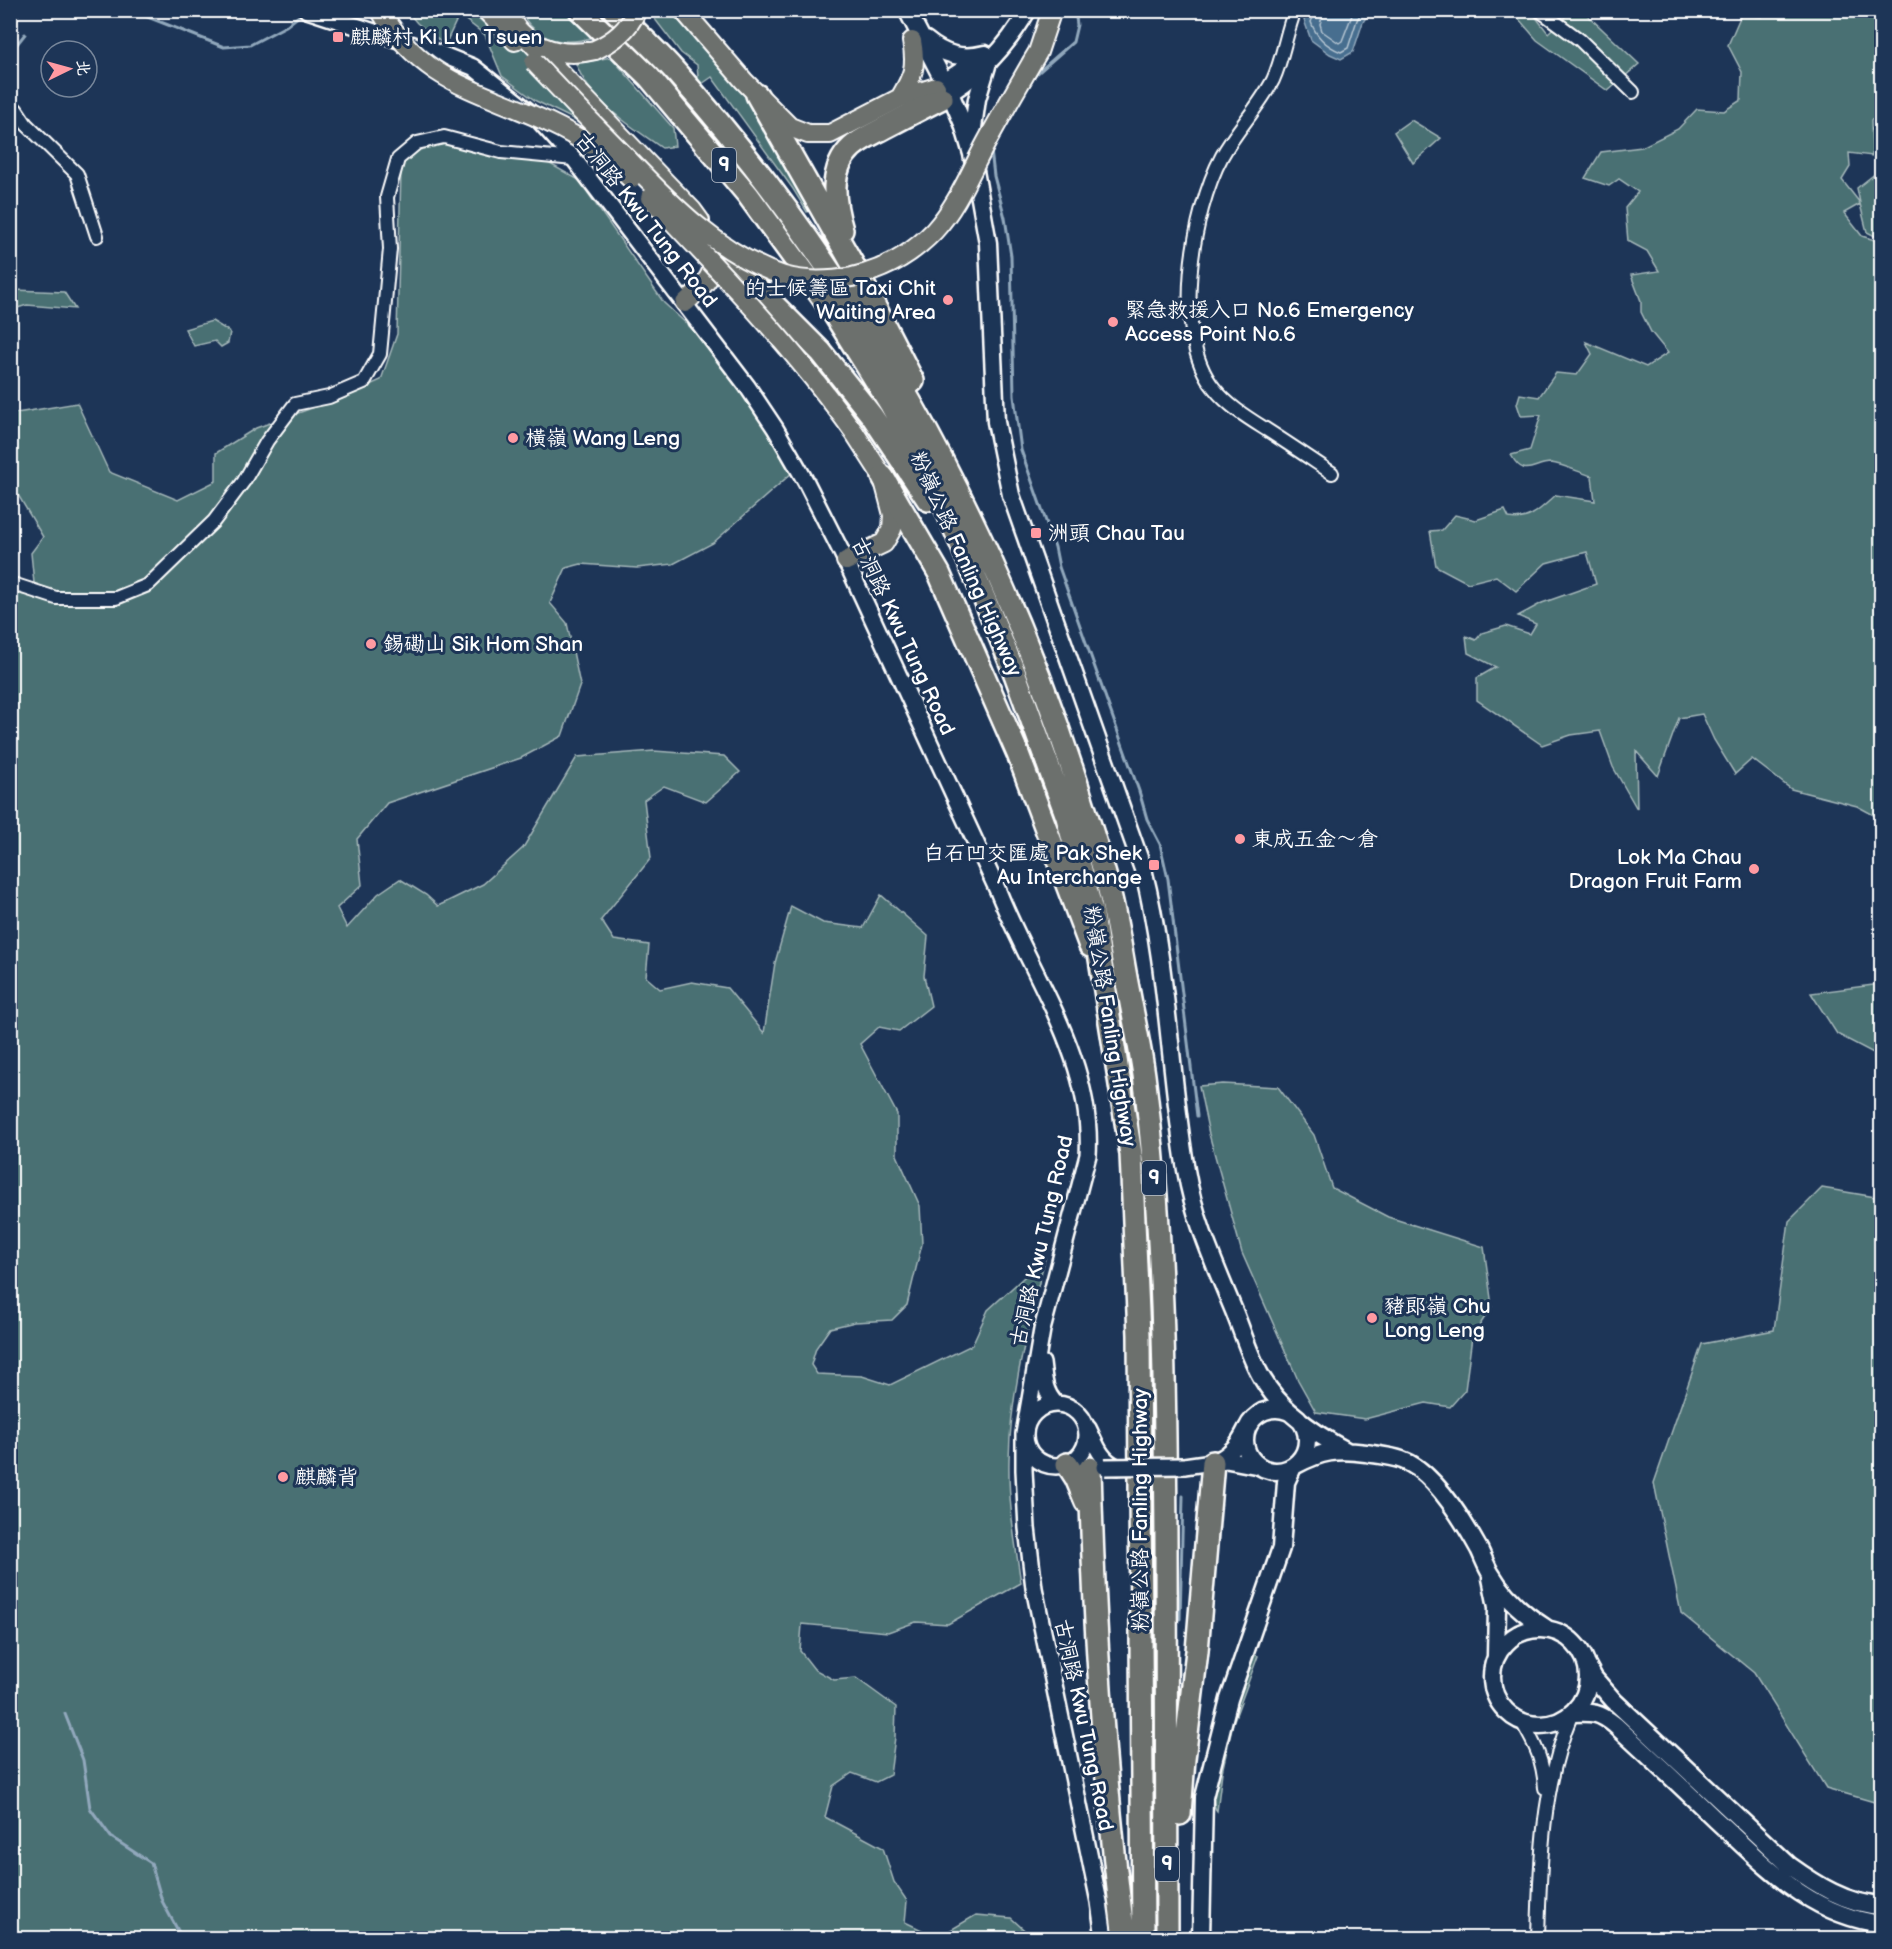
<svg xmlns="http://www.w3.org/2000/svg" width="1892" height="1949" font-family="'Balsamiq Sans','LXGW WenKai TC',sans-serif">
	<rect width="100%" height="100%" fill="#1d3557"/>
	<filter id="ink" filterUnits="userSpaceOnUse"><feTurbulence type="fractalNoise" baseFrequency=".0167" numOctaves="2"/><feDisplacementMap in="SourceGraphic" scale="12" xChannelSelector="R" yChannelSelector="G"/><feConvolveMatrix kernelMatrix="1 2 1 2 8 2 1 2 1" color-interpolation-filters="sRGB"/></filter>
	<g filter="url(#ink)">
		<!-- green -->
		<path fill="#4a6f73" stroke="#a4b7b9" stroke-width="1.5" d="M407,11H470L484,23L508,30L538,58L594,134L571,118L536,101L502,76L485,35L459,15L445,45L417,23Z
			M520,11H564L594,37C562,47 536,40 520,11Z
			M657,11H670L742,90L827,200L807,212L793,189L712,77L699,86L697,65L681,53L654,18Z
			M1512,11H1531L1548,33L1565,17L1559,11H1583L1639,64L1608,91L1537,40Z
			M1761,11H1881V119L1871,120L1872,156L1849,153L1850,167L1842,180L1860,203L1857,188L1881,169V239L1867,232L1860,204L1844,213L1862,236L1881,242V819L1857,806L1791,789L1752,759L1735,774L1714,740L1702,714L1679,718L1658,776L1636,751L1637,809L1613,767L1600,731L1571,735L1542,745L1477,700V678L1496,667L1468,653L1466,636L1476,640L1482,633L1506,626L1530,634L1536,624L1518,616L1542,603L1596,584L1587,552L1546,563L1516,591L1496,576L1468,583L1436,566L1430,531L1442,530L1455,515L1476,520L1505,510L1509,518C1530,522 1541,508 1556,495L1595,501L1592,476C1581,473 1562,464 1551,463C1533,463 1525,480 1511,455L1530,450L1541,415L1521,416L1517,404L1520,394L1539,397L1556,373L1577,375L1592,354L1586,342L1646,367L1668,353L1651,332L1641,312V301L1631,275L1659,271L1647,251L1628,241L1625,208L1638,192L1619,179L1609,186L1585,178L1601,152L1642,147L1678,129L1697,109L1724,111L1741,100L1742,72L1728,45L1741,15L1762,17Z
			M611,57L673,128L675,146L662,148C630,125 590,102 576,64Z
			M1411,120L1441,138L1413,163L1394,132Z
			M469,141L532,154L579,180L664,303L702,338L768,420L794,471L713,543L673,564L637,568L581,564L566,568L550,603L567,623L580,685L562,736L521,758L387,803L357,839L362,885L337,908L347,928L378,894L400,879L426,895L438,906L483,884L523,848L577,757L654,751L724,756L740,772L706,802L664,786L644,800L651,858L601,920L614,940L649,945L646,977L660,989L692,982L727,988L764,1033L775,963L791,906L823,923L863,928L881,895L928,936L924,976L931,1006L899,1031L879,1027L860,1044L897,1114V1155L920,1206L922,1244L907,1305L892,1320L855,1322L830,1328L816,1348L811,1365L817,1374L862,1376L890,1385L972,1345L988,1310L1045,1258C1029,1324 1010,1392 1009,1460C1008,1502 1015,1542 1021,1583L948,1624L916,1622L888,1632L802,1624L800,1651L814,1669L834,1680L856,1678L896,1707L895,1737L890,1775L876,1782L852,1773L833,1786L825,1817L883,1848L894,1882L907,1901L905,1922L928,1933L949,1931L976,1915L1011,1918L1033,1938H11L10,593L26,595L34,583L31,553L43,537L11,483V414L77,403L109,472L178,500L216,481V453L256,428L343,397L381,380L397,334L401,169L412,145Z
			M14,290L64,292L75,309L27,305L11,310V291Z
			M212,321L230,332L228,343L221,347L215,341L194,346L185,329Z
			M1881,984H1882L1881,1057L1837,1034L1811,993Z
			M1223,1084L1278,1087L1314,1135L1332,1188L1388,1217L1484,1247L1492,1306L1472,1337L1465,1390L1450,1407L1426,1403L1365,1419L1316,1412L1298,1380L1242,1253L1209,1134L1199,1086Z
			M1822,1188L1881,1198V1804L1826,1788L1754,1673L1681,1613L1654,1483L1702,1344L1774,1330L1789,1221Z
			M1255,1655L1258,1656L1233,1723L1222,1772L1217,1811C1200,1793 1246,1679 1255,1655Z"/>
		<!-- water -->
		<path fill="#476e8f" stroke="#91a8bc" stroke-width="1.5" d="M1312,11H1370L1363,22L1353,52L1341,59L1330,54L1311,40L1304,20Z"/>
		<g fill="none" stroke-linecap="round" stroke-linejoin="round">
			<!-- shore -->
			<path stroke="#b5c5d2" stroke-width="1.5" d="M1316,10L1311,22C1316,37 1326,46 1341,52L1348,48L1357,20L1363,10
				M1324,10L1320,24L1322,31L1339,43L1342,41L1354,10"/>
			<!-- stream -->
			<path stroke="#91a8bc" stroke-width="3" d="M130,10L224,47L250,45L286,26L304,12
				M10,53L25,34
				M1033,77L1073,42L1077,25L1075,10
				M991,150L994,176L1005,218L1011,256L1014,396L1021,450L1055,547L1059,567L1139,791L1147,819L1160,844L1168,879L1197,1116
				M1180,1619L1183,1496
				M65,1714L83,1760L90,1808L111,1837L151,1863L162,1901L182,1938"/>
			<defs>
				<path id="minor" d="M1295,10C1286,33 1283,58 1273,80C1259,107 1237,129 1222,156C1192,212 1171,335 1214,388C1228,406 1248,418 1267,430C1289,444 1311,459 1332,473
					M1539,10L1580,40L1633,92
					M10,14L12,10
					M16,109L26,124L77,174L97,236
					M10,583L56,598H116L148,585L214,521L244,481L267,441L295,404L329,397L364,382L380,354L390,249L387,197L398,159L417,143L444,137L501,152L574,159
					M1522,1722C1536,1746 1543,1760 1545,1788
					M1538,1938C1540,1862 1542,1785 1572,1713"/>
				<path id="tertiary" d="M307,10L438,53L473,67L537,118L574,159L747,386L775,428L806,482L846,561L998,891C1032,977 1094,1059 1088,1155L1042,1330L1024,1434V1470L1027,1528L1034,1588L1099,1902L1104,1938
					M936,87L986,54
					M942,98C979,77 1007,47 1028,10
					M1042,1363C1044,1379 1044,1391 1055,1403
					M1025 1435a31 31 0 1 1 62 0a31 31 0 1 1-62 0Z
					M1088,1428C1096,1444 1100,1460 1117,1467
					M1218,1460C1232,1453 1239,1443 1246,1429
					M1184,1466L1226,1460L1258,1466"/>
				<path id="secondary" d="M907,10L950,93L963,124L972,154L988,243L996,422L1011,495L1143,869C1168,967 1169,1070 1186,1170C1194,1219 1215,1265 1234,1311C1243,1333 1250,1358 1262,1378C1281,1411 1315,1434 1347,1451
					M926,40C944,55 962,60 985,54
					M971,142L977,99L987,66
					M1245 1440a31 31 0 1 1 62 0a31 31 0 1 1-62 0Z
					M1296,1465C1322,1451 1337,1449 1366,1453C1378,1455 1391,1456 1402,1460C1433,1470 1464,1522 1479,1549C1483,1557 1486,1566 1491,1574C1504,1597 1524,1614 1546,1628
					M1491,1578L1497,1607L1496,1656
					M1492 1677a48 48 0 1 1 96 0a48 48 0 1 1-96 0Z
					M1587,1665L1594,1678L1614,1701L1789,1865C1817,1885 1846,1904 1882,1906
					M1572,1713C1593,1712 1599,1712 1615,1725C1649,1756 1682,1787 1715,1819C1766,1866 1809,1915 1882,1924
					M1201,1938L1204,1797L1229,1699L1281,1548L1286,1482L1293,1467"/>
				<path id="primary" d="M486,10L515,41
					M506,10C521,46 559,59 595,50
					M683,10L744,81L790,127L808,134H830L900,98L936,87
					M528,39L692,210L700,221
					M1032,62L1038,52L1052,10
					M900,98C913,76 917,67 912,41
					M685,303C701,288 717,276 713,252
					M846,561L884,543L892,529L893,515L883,477L854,432"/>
				<path id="motorway" d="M580,10L649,77L748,195L831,309L891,405L946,509L985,600L1015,674L1067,817L1093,915L1131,1154L1139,1335L1143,1938
					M614,10C634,30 655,49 673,69C855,272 993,522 1076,781C1087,817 1100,853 1109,890C1118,924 1122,959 1129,993C1134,1020 1140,1047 1144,1075C1164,1230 1165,1386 1166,1543C1166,1675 1167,1807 1167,1938
					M757,95L856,270L913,381
					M842,230C834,203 828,169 852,147C861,139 873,134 884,128C903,118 922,108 942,98
					M715,242L756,287L821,352L872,416L928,500
					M883,477L939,573L1018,754L1090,946
					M1067,1464L1076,1478L1086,1502
					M1090,1468C1094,1625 1104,1783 1124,1938
					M1180,1814L1184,1759L1197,1651L1213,1462"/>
			</defs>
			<!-- minor casing -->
			<use href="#minor" stroke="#fff" stroke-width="16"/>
			<!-- tertiary casing -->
			<use href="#tertiary" stroke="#fff" stroke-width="20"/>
			<!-- secondary casing -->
			<use href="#secondary" stroke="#fff" stroke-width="21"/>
			<!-- primary casing -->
			<use href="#primary" stroke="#fff" stroke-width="22"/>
			<!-- motorway casing -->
			<use href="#motorway" stroke="#fff" stroke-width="26"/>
			<!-- minor -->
			<use href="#minor" stroke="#1d3557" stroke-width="12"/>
			<!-- tertiary -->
			<use href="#tertiary" stroke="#1d3557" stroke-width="15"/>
			<!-- secondary -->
			<use href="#secondary" stroke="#1d3557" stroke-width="16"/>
			<!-- primary -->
			<use href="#primary" stroke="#6c706d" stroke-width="18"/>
			<!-- motorway -->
			<use href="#motorway" stroke="#6c706d" stroke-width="21"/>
			<defs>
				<path id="tertiary-bridge" d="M1105,1467L1184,1466"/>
				<path id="primary-bridge" d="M380,10C423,83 477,89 548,122C578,136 607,155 631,179
					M595,50C614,41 628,30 637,10
					M534,62C564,94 595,126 626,157C671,204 720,255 784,276C805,282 831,281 852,277C884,270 911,255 934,231C957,206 969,175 985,145C1000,117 1016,90 1032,62
					M650,198C722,273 793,347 854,432"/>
			</defs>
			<!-- tertiary-bridge casing -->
			<use href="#tertiary-bridge" stroke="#fff" stroke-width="20" stroke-linecap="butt"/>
			<!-- primary-bridge casing -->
			<use href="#primary-bridge" stroke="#fff" stroke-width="22" stroke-linecap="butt"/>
			<!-- tertiary-bridge -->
			<use href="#tertiary-bridge" stroke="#1d3557" stroke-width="15"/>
			<!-- primary-bridge -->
			<use href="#primary-bridge" stroke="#6c706d" stroke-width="18"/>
		</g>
	</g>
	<!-- markers -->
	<g fill="#ff9aa2" stroke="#1d3557" stroke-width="2">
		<rect x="332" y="31" width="12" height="12" rx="3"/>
		<circle cx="948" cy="300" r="6"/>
		<circle cx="1113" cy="322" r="6"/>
		<circle cx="513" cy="438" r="6"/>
		<rect x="1030" y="527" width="12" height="12" rx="3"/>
		<circle cx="371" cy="644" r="6"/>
		<circle cx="1240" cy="839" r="6"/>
		<rect x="1148" y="859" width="12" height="12" rx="3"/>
		<circle cx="1754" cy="869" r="6"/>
		<circle cx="1372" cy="1318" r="6"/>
		<circle cx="283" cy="1477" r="6"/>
	</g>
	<g text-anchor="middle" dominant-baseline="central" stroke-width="6" stroke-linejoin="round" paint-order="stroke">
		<!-- shield labels -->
		<g fill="#1d3557" stroke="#bbc2cd" stroke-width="1.5">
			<rect x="712" y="148" width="24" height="34" rx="4.5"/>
			<rect x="1142" y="1161" width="24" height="34" rx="4.5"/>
			<rect x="1155" y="1847" width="24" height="34" rx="4.5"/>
		</g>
		<g font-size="20" font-weight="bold" fill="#fff">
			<text x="724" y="165">9</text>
			<text x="1154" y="1178">9</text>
			<text x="1167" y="1864">9</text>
		</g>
		<!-- poi labels -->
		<g font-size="21" fill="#fff" stroke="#1d3557" text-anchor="start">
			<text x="350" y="37">麒麟村 Ki Lun Tsuen</text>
			<text x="936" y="288" text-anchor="end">的士候籌區 Taxi Chit<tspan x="936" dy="24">Waiting Area</tspan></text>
			<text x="1125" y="310">緊急救援入口 No.6 Emergency<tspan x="1125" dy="24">Access Point No.6</tspan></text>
			<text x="525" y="438">橫嶺 Wang Leng</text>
			<text x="1048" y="533">洲頭 Chau Tau</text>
			<text x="383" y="644">錫磡山 Sik Hom Shan</text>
			<text x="1252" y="839">東成五金～倉</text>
			<text x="1142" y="853" text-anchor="end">白石凹交匯處 Pak Shek<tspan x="1142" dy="24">Au Interchange</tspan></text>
			<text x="1742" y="857" text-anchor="end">Lok Ma Chau<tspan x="1742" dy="24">Dragon Fruit Farm</tspan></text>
			<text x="1384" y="1306">豬郎嶺 Chu<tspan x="1384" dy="24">Long Leng</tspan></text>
			<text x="295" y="1477">麒麟背</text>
		</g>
		<!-- street labels -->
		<g font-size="21" fill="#fff" stroke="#1d3557">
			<text transform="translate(646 220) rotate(52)">古洞路 Kwu Tung Road</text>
			<text transform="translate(966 564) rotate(66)">粉嶺公路 Fanling Highway</text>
			<text transform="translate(903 636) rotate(65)">古洞路 Kwu Tung Road</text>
			<text transform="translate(1110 1026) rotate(81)">粉嶺公路 Fanling Highway</text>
			<text transform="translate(1042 1241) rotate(-77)">古洞路 Kwu Tung Road</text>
			<text transform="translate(1140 1510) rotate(-90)">粉嶺公路 Fanling Highway</text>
			<text transform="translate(1084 1725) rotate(78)">古洞路 Kwu Tung Road</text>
		</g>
	</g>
	<!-- margin -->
	<rect width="1892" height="1949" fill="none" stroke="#1d3557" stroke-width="36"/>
	<rect x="18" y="18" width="1856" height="1913" fill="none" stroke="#fff" stroke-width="2" filter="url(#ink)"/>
	<!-- north arrow -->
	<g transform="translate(69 69) rotate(85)"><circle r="28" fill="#1d3557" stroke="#77869a" stroke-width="1.5"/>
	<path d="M0-4.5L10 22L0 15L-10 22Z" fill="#ff9aa2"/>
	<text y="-9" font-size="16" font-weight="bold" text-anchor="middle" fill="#ffffff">北</text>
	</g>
</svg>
